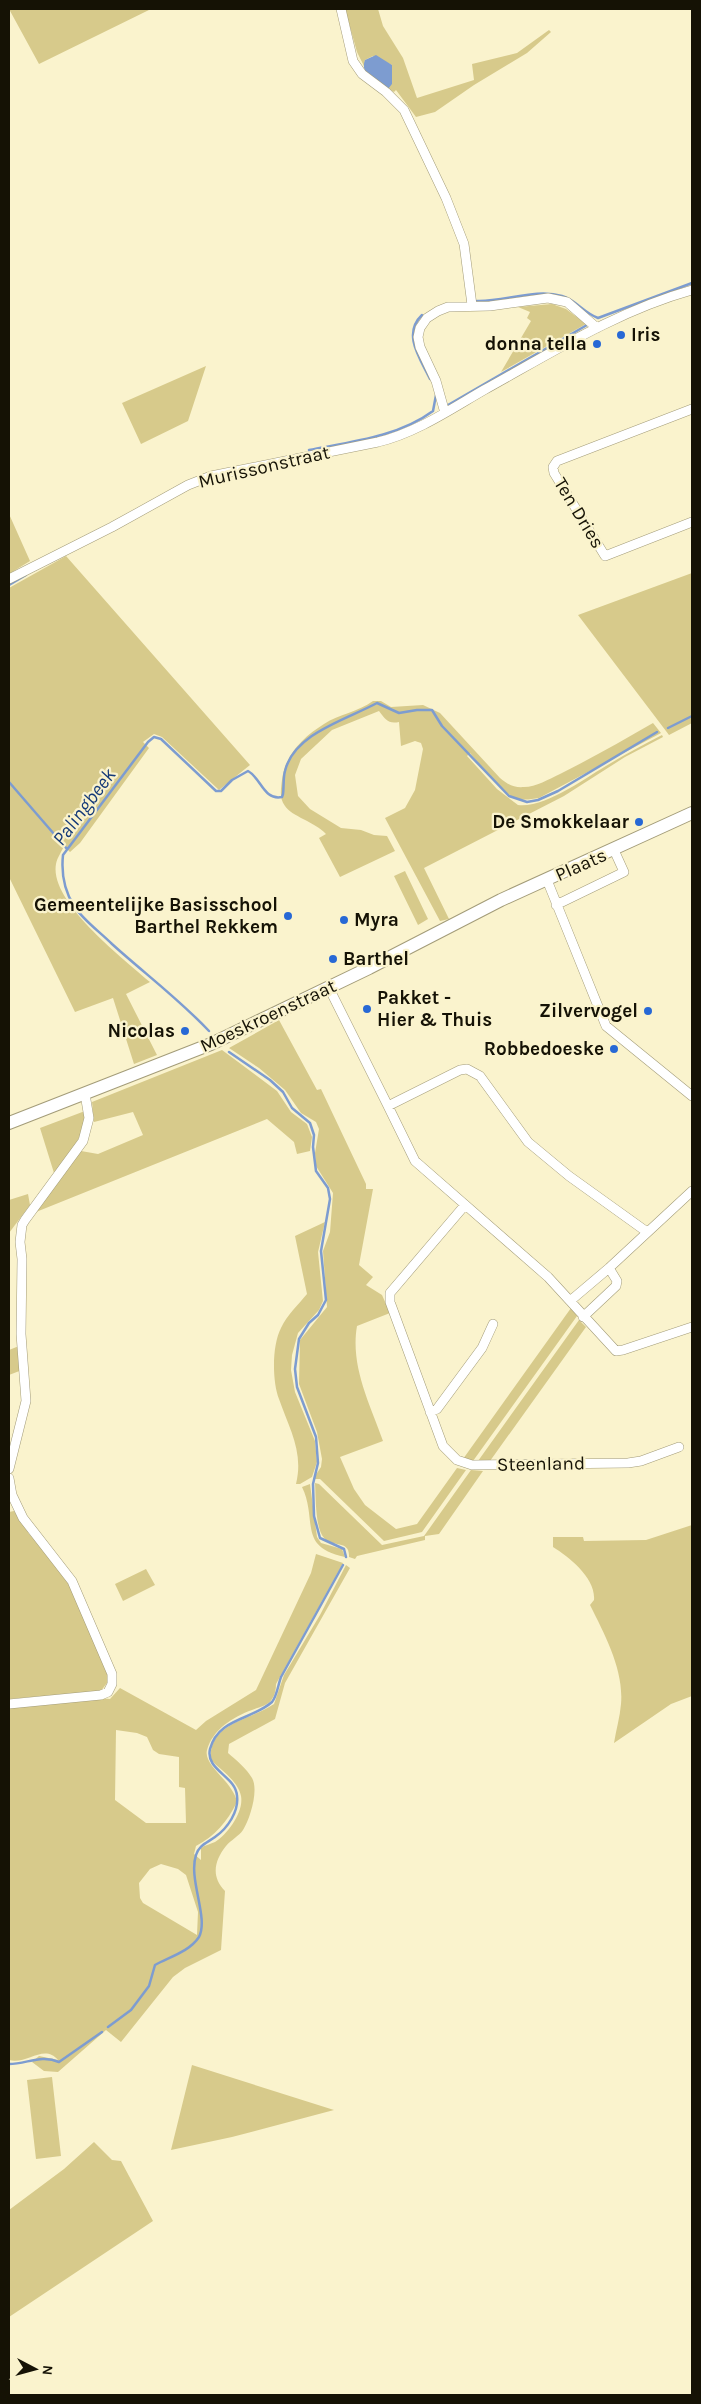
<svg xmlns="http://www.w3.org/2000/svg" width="701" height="2404" font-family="Karla,sans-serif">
	<rect width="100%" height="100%" fill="#faf3cd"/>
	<!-- green -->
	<path fill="#d7ca8b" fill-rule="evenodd" d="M9,9H151L39,64Z
		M345,9H378L383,26L403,58L417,98L474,80L472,64L517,53L549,30L551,32L527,53L474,85L435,112L416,117L396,90L394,92L384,86L392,84V65L373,56L365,60L364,66L357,52Z
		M552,304L566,309L586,324L501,372L531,321L527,318L530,312L518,307Z
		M206,366L188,421L141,444L122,403Z
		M9,514L30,561L9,574Z
		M66,556L250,765L219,790L162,737L154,734L143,742L149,748L80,843L70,852L64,846C62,851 57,858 56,864C49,902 124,959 150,982L126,994L157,1055L134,1064L113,998L75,1012L9,877V588Z
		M692,573V723L669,735L578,615Z
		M373,701H381L391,707L423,705L440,713L500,778C507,784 514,788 524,787C536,787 549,779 560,774C592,758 622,741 653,723L661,733L539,798C531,799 523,801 515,798C500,791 481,766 470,753L467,756L497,789L518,805C547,808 586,777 611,763C627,753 645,744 662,735L663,737L625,757L564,796L424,868L449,919L440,921L385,818L405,808L415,790L423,749L421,743L415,741L401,746L399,722C388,724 386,720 379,711L332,730L301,759L295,775L298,796L310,809L341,828L361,830L374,835L387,836L395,851L340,877L319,838L326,834C315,822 291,816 285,806C279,798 281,789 282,780C285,755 303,737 324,724C339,714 358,712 373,701Z
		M405,871L428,919L418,925L394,876Z
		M279,1020L317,1090L321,1089L366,1184V1189H373L359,1265L373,1277L366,1285L382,1295L390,1313L357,1326C350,1366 370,1404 383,1441L340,1457L354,1489L365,1505L396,1529L417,1524L457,1468L466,1470L422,1532L384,1541L320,1479H313L321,1467L322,1459L317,1432L299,1384L300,1340L327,1307L323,1251L330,1232L333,1193L316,1166L315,1153L319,1129L316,1122L301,1113L285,1090L259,1068L229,1048Z
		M222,1050L277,1091L291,1112L307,1124L312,1137L310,1151L297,1154L294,1142L267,1119L31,1214L81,1151L98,1154L143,1135L133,1112L94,1122L92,1102Z
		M85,1111C86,1136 69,1154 54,1173L40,1128Z
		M28,1194L30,1205L9,1233V1200Z
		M325,1222L318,1252L323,1301L319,1310L298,1333L292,1355L291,1370L295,1392L315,1441L317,1462L312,1477L300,1484H296C304,1452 289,1428 279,1399C272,1381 272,1345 281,1328C287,1315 298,1305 307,1294L295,1236Z
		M571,1308L577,1316L473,1461L463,1459Z
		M579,1320L586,1327L490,1461H478Z
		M19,1346L22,1370L9,1375V1350Z
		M471,1470L483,1471L439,1534L425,1536V1540L357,1556L355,1559L349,1557C350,1539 332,1548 324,1538C315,1528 316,1497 315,1483L319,1484L382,1545L424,1536Z
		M310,1484L317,1537L321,1543L342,1549L345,1557C297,1547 318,1520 302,1487Z
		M14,1511L29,1534L53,1561L68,1583L106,1666L109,1680L101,1691L9,1699V1512Z
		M692,1525V1696L671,1704L614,1743C616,1730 620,1717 621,1704C624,1670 605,1635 590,1605L594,1600C596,1578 569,1557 553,1547V1537H583L584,1541L646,1540Z
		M316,1554L343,1563L276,1684C276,1689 275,1695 272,1699C268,1706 259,1707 252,1710C233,1717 213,1729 207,1750C203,1766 233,1781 237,1802C227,1822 215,1836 196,1846L194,1854L201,1860V1848C205,1845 211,1844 215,1842C228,1834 244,1812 241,1796C238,1781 221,1770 211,1760C207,1723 251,1720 274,1704L284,1675L320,1615L346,1565L350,1568L285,1683L275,1719L229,1744L228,1753C236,1760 247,1769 252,1778C259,1790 250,1819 243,1830C239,1836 231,1840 226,1846C214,1861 211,1877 225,1891L221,1950L185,1968L173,1977L121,2042L106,2030L58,2072L44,2071L32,2062L39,2056L58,2060C44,2043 27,2065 9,2060V1706L97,1698L110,1699L120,1688L196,1730L206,1721L256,1690L311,1573ZM116,1730L137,1733L147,1737L153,1750L159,1754L179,1757V1787L185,1788L186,1823H146L115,1800ZM161,1864L178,1869L186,1875L198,1912L197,1935L143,1903L140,1898L139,1883L150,1869Z
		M146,1569L155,1585L123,1601L115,1584Z
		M192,2065L334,2110L232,2137L171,2150Z
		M52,2077L61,2156L36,2159L27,2080Z
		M94,2142L112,2160L121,2161L153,2221L9,2317V2210L64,2169Z"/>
	<!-- water -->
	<path fill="#7d9cd0" d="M376,55L392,65V84L388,89C378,82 359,75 365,60Z"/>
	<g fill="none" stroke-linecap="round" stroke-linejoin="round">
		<!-- stream -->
		<path stroke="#7d9cd0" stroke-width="2.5" d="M477,301C505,302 535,288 562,296C576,300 584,313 598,318L692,283
			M422,315C402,334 420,358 430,379
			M448,405L587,325L586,322
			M309,450C350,442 398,437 433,411L436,395
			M9,585L26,575
			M668,728L692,716
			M9,782L67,849
			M209,1031C179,999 144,973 112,944C100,932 83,920 74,906C64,890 61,874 63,855L148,742L154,737L161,739L216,791H221L232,780L248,771C261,778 264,801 282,797L283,794C284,787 283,778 285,771C294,733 348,719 377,703L399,713L417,710H432L442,726L509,796L527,802L538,800L558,791L657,732
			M229,1052L270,1080L283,1092L292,1108L310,1123L314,1135L313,1147L316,1171L328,1188L330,1199L321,1251L326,1300L318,1315L309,1323L299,1339L295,1369L297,1387L316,1437L318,1463L313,1484L314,1516L320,1538L344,1549L346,1557
			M108,2027L131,2010L149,1986L155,1965C169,1957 189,1952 199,1937C209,1918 188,1879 196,1855C199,1845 207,1843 215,1837C228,1828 239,1811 237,1796C236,1776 205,1770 210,1749C218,1718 252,1720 272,1702C277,1696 278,1685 281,1677L343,1565
			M9,2064C27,2064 41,2054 59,2062L102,2032"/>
		<defs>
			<path id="street" d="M341,9L353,61L362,74L386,92L404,110L446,198L464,244L472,305
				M692,409L557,461L553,467L554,473L605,556L692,522
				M445,413L436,381L420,347L418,337L420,328L427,318L438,311L448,307L490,306L548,298L567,302L597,328
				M9,579L112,527L188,485L211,476L378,442C416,433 451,409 484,390C551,353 617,311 692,290
				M547,880L606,1026L692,1096
				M556,905L624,872L614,850
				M329,988L388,1106L460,1070L467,1069L480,1076L528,1142L569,1176L647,1232
				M388,1106L415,1161L548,1277L616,1351L623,1350L692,1327
				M465,1205L390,1293V1302L443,1446L457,1460L472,1465L628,1463L641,1461L679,1447
				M570,1301L609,1268L692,1191
				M583,1317L616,1286L617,1281L609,1268
				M430,1412L437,1409L482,1348L493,1324
				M9,1469L26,1401L21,1334L22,1259L20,1242L22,1225L25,1220L83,1141L89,1118L85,1094
				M9,1478L12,1495L23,1518L72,1581L112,1674V1684L108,1692L101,1695L9,1704"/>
			<path id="secondary" d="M9,1123L211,1044L369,968L501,900L692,813"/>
		</defs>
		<!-- street casing -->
		<use href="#street" stroke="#a39c79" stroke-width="10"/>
		<!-- secondary casing -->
		<use href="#secondary" stroke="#a39c79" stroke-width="14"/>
		<!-- street -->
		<use href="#street" stroke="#fff" stroke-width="9"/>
		<!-- secondary -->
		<use href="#secondary" stroke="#fff" stroke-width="12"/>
	</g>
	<!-- markers -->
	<g fill="#2768d5" stroke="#faf3cd" stroke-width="2">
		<circle cx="621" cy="335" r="5"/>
		<circle cx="597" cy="344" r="5"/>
		<circle cx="639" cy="822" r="5"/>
		<circle cx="288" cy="916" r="5"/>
		<circle cx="344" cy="920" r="5"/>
		<circle cx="333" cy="959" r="5"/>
		<circle cx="367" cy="1009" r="5"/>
		<circle cx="648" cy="1011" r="5"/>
		<circle cx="185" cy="1031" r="5"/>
		<circle cx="614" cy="1049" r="5"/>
	</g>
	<g text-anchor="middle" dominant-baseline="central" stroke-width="4.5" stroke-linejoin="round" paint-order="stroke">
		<!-- poi labels -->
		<g font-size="19" font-weight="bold" fill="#151205" stroke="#faf3cd" text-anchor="end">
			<text x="631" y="335" text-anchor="start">Iris</text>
			<text x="587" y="344">donna tella</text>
			<text x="629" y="822">De Smokkelaar</text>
			<text x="278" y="905">Gemeentelijke Basisschool<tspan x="278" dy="22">Barthel Rekkem</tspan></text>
			<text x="354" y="920" text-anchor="start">Myra</text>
			<text x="343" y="959" text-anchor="start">Barthel</text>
			<text x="377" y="998" text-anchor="start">Pakket -<tspan x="377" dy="22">Hier &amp; Thuis</tspan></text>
			<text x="638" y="1011">Zilvervogel</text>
			<text x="175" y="1031">Nicolas</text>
			<text x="604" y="1049">Robbedoeske</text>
		</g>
		<!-- street labels -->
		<g font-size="19" fill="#151205" stroke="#faf3cd">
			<text transform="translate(264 467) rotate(-13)">Murissonstraat</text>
			<text transform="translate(579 513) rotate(59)">Ten Dries</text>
			<text transform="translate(581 865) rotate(-24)">Plaats</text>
			<text transform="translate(268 1016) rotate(-25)">Moeskroenstraat</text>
			<text transform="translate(541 1464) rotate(-1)">Steenland</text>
		</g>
		<!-- water labels -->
		<g font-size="20" font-style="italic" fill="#153a78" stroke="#faf3cd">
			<text transform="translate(84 807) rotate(-53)">Palingbeek</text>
		</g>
	</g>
	<!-- border -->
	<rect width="701" height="2404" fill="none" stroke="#151205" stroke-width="20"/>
	<!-- north arrow -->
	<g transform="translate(35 2369) rotate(96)" stroke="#faf3cd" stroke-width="4" paint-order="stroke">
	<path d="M0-4L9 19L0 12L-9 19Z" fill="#151205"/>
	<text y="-8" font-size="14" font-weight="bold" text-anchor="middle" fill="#151205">N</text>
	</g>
</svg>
